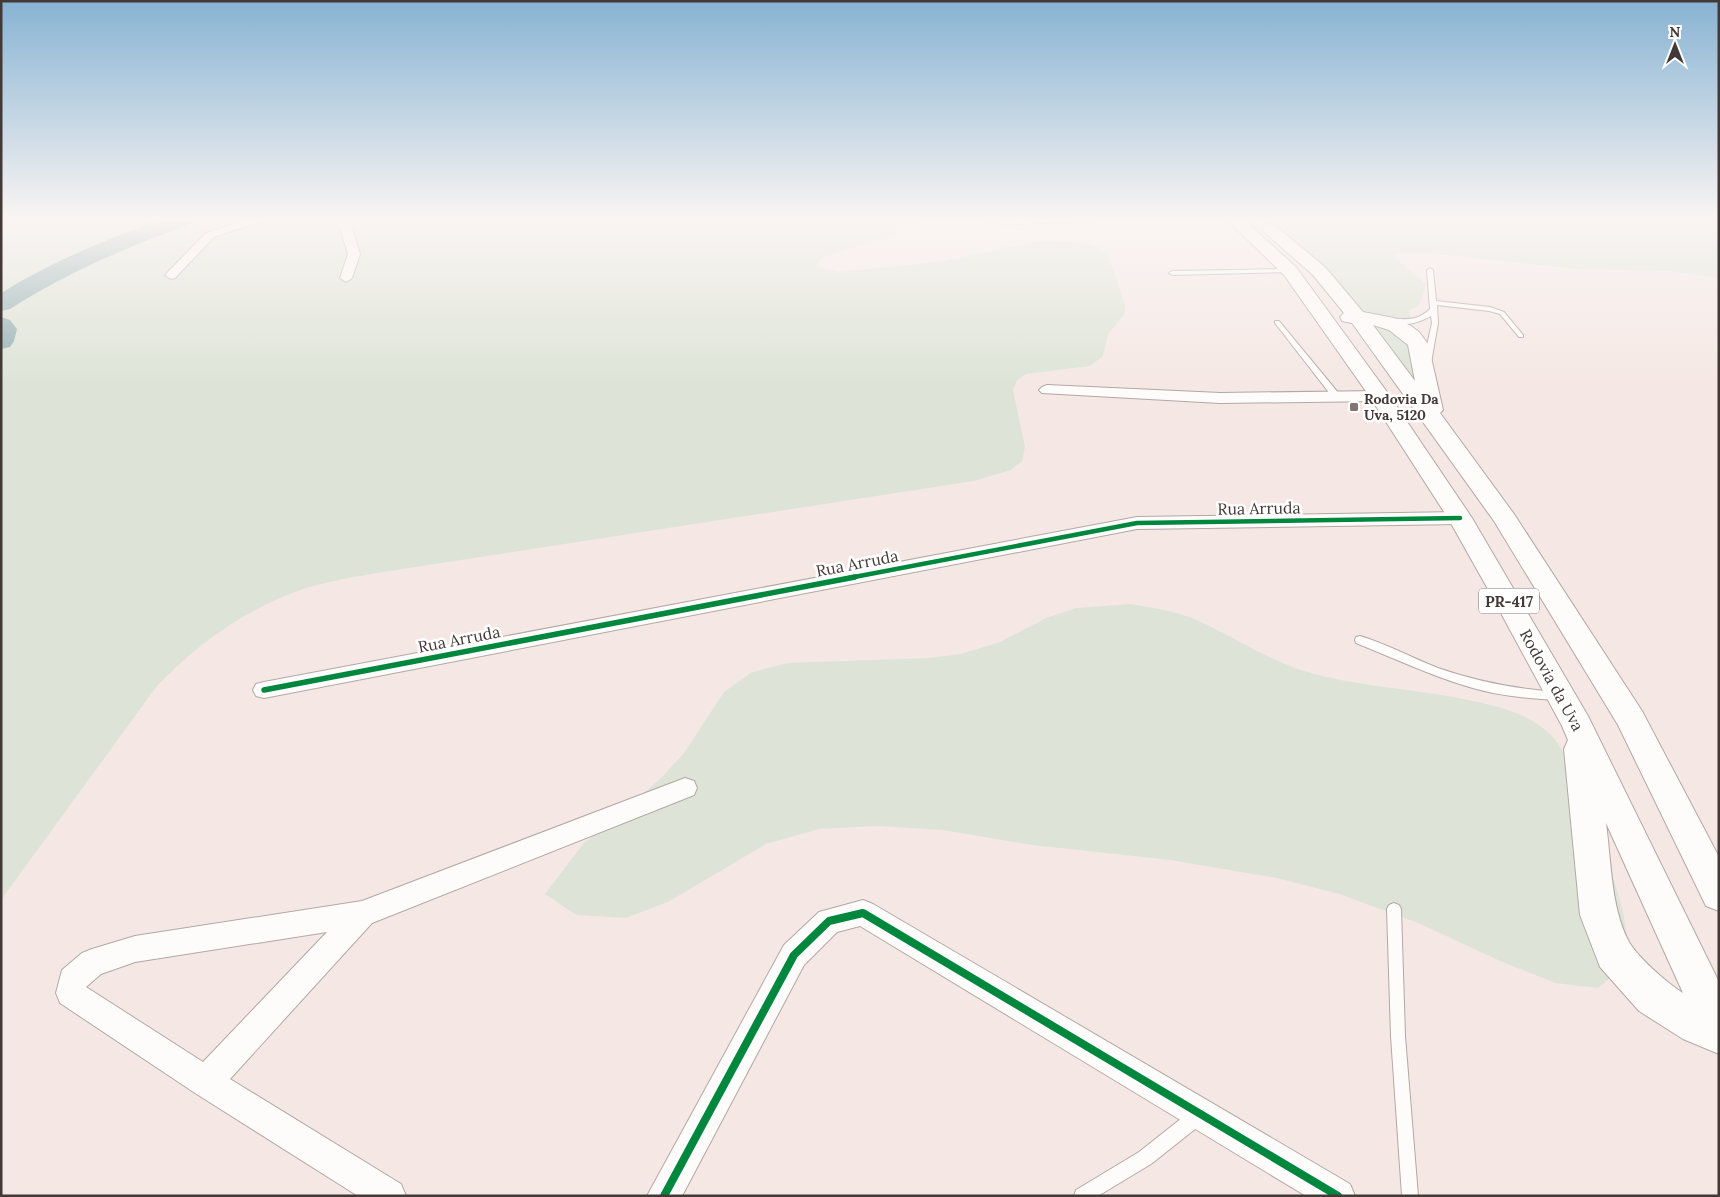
<svg xmlns="http://www.w3.org/2000/svg" width="1720" height="1197" font-family="Lora,serif">
	<rect width="100%" height="100%" fill="#f5e8e4"/>
	<!-- green -->
	<path fill="#dde4d7" d="M1,218H923C898,239 854,245 823,258L818,263L820,268L840,272L945,261L1039,241H1060L1086,244L1100,249L1109,257L1125,305L1124,315L1108,334L1103,356L1090,366L1026,374L1017,380L1013,390L1025,447L1022,461L1011,470L974,481L383,572C355,577 325,581 298,591C243,611 197,644 157,686L1,900Z
		M1261,218H1719V278L1672,271L1578,269L1427,253H1398L1394,257L1426,284L1419,306L1409,310L1414,333L1420,393L1365,338Z
		M1130,604C1154,608 1177,611 1199,621C1234,637 1265,658 1301,670C1355,687 1413,688 1468,700C1497,706 1529,713 1551,735C1569,754 1586,800 1595,826C1605,857 1623,898 1626,931C1626,942 1625,953 1625,965L1598,988L1555,983L1500,961L1418,923L1339,894L1277,878L1170,860L1032,845L943,830L875,826L819,829L766,844L668,902L626,918L576,915L545,894L583,844L660,779L684,753L724,692L752,672L788,663L929,658L961,654L1000,642L1046,618L1076,608Z"/>
	<g fill="none" stroke-linecap="round" stroke-linejoin="round">
		<!-- river -->
		<path fill="#96b1b3" fill-rule="evenodd" d="M166,218H197L194,223C129,246 68,272 10,309L1,311V293C53,261 109,238 166,218Z
			M1,317L10,320L17,329L14,341L10,347L1,349Z"/>
		<defs>
			<path id="service" d="M1430,268L1433,270L1436,301L1490,307L1504,312L1523,335V337H1519L1500,314L1489,311L1437,305L1438,323L1431,363L1424,365L1423,363L1432,323L1431,316C1419,323 1397,329 1385,321C1397,314 1411,327 1430,309L1427,270Z
				M1290,269L1293,271L1292,272L1172,275L1169,273L1172,271Z
				M1275,321H1279L1340,395V399H1334L1275,323Z
				M1360,636C1387,644 1412,658 1438,668C1478,682 1516,689 1558,692L1562,693L1564,696L1562,699L1558,700C1536,699 1515,697 1493,693C1446,683 1401,661 1356,643L1355,640L1356,637Z
				M1394,903L1399,905L1401,909L1405,1036L1418,1196H1402L1391,1036L1387,909L1389,905Z
				M1198,1108L1204,1110L1206,1116L1204,1122L1151,1164L1098,1196H1074L1076,1190L1139,1152L1192,1110Z"/>
			<path id="minor" d="M252,218H274L272,220L246,226L214,237L175,278L171,279L165,275L206,233Z
				M337,218H349L360,254L352,278L346,282L340,278L348,254Z
				M1096,218L1090,221L998,225L992,222C999,215 1081,217 1096,218Z
				M1047,385L1220,393L1380,391L1385,393L1388,396L1385,399L1380,401L1220,403L1042,393L1039,390L1042,387Z
				M1460,512L1466,514L1469,518L1466,522L1460,524L1137,529L264,698L256,696L253,690L256,684L264,682L1137,517Z
				M685,778L694,781L697,788L694,795L372,923L230,1079L401,1184L406,1196H358L195,1093L60,1003L56,993L62,970L82,953L92,949L135,936L362,901ZM327,932L203,1062L86,987L101,974L135,962Z
				M863,900L873,904L1350,1184L1355,1196H1306L860,926L837,932L804,965L682,1196H647L784,945L819,912Z"/>
			<path id="primary" d="M1225,218H1242L1296,267L1387,392L1472,518L1588,716L1719,982V1054L1683,1039L1639,1011L1600,967L1580,915L1564,749L1568,740L1562,726L1489,591L1448,518L1370,397L1284,275ZM1606,823L1683,993C1668,984 1635,955 1628,940C1611,907 1611,860 1606,823Z
				M1270,224L1276,226L1325,267L1363,312L1394,318L1411,326L1419,332L1428,344L1443,410L1440,413L1514,514L1642,711L1719,857V911L1706,906L1618,725L1494,521L1352,323L1342,321L1340,317L1344,313L1313,275L1264,232L1262,229L1264,226ZM1373,325L1389,330L1408,345L1415,381Z"/>
		</defs>
		<!-- service casing -->
		<use href="#service" stroke="#b2a8a4" stroke-width="2"/>
		<!-- minor casing -->
		<use href="#minor" stroke="#b2a8a4" stroke-width="2"/>
		<!-- primary casing -->
		<use href="#primary" stroke="#b2a8a4" stroke-width="2"/>
		<!-- service -->
		<use href="#service" fill="#fefcfb" fill-rule="evenodd"/>
		<!-- minor -->
		<use href="#minor" fill="#fefcfb" fill-rule="evenodd"/>
		<!-- primary -->
		<use href="#primary" fill="#fefcfb" fill-rule="evenodd"/>
		<defs>
			<path id="cycleway-far2" d="M849,578L1137,523L1460,518"/>
			<path id="cycleway-far1" d="M264,690L855,577"/>
			<path id="cycleway" d="M664,1196L794,955L829,921L863,913L1338,1196"/>
		</defs>
		<!-- cycleway-far2 casing -->
		<use href="#cycleway-far2" stroke="#fff" stroke-width="7"/>
		<!-- cycleway-far1 casing -->
		<use href="#cycleway-far1" stroke="#fff" stroke-width="9"/>
		<!-- cycleway casing -->
		<use href="#cycleway" stroke="#fff" stroke-width="11"/>
		<!-- cycleway-far2 -->
		<use href="#cycleway-far2" stroke="#00873e" stroke-width="4.5"/>
		<!-- cycleway-far1 -->
		<use href="#cycleway-far1" stroke="#00873e" stroke-width="5.5"/>
		<!-- cycleway -->
		<use href="#cycleway" stroke="#00873e" stroke-width="8"/>
	</g>
	<!-- sky -->
	<linearGradient id="sky" x2="0" y2="1"><stop stop-color="#87b3d3"/><stop offset="0.57" stop-color="#faf5f3"/><stop offset="1" stop-color="#faf5f3" stop-opacity="0"/></linearGradient>
	<rect width="1720" height="385" fill="url(#sky)"/>
	<!-- markers -->
	<rect fill="#817673" stroke="#fff" stroke-width="2" x="1349" y="402" width="10" height="10" rx="2.5"/>
	<g text-anchor="middle" dominant-baseline="central" stroke-width="5" stroke-linejoin="round" paint-order="stroke">
		<!-- far-poi labels -->
		<g font-size="14" font-weight="bold" fill="#433936" stroke="#fff" text-anchor="start">
			<text x="1364" y="399">Rodovia Da<tspan x="1364" dy="16">Uva, 5120</tspan></text>
		</g>
		<!-- shield labels -->
		<rect fill="#fff" stroke="#7b7472" stroke-width="1" x="1479" y="588.5" width="60" height="25" rx="4"/>
		<g font-size="15" font-weight="bold" fill="#433936">
			<text x="1509" y="601">PR-417</text>
		</g>
		<!-- street labels -->
		<g font-size="16" fill="#433936" stroke="#fff">
			<text transform="translate(1259 508) rotate(-1)">Rua Arruda</text>
			<text transform="translate(857 563) rotate(-11)">Rua Arruda</text>
			<text transform="translate(459 639) rotate(-11)">Rua Arruda</text>
			<text transform="translate(1552 680) rotate(61)">Rodovia da Uva</text>
		</g>
	</g>
	<!-- border -->
	<rect width="1720" height="1197" fill="none" stroke="#433936" stroke-width="5"/>
	<!-- north arrow -->
	<g transform="translate(1675 45)" stroke="#ffffff" stroke-width="4" paint-order="stroke">
	<path d="M0-4L9 19L0 12L-9 19Z" fill="#433936"/>
	<text y="-8" font-size="14" font-weight="bold" text-anchor="middle" fill="#433936">N</text>
	</g>
</svg>
